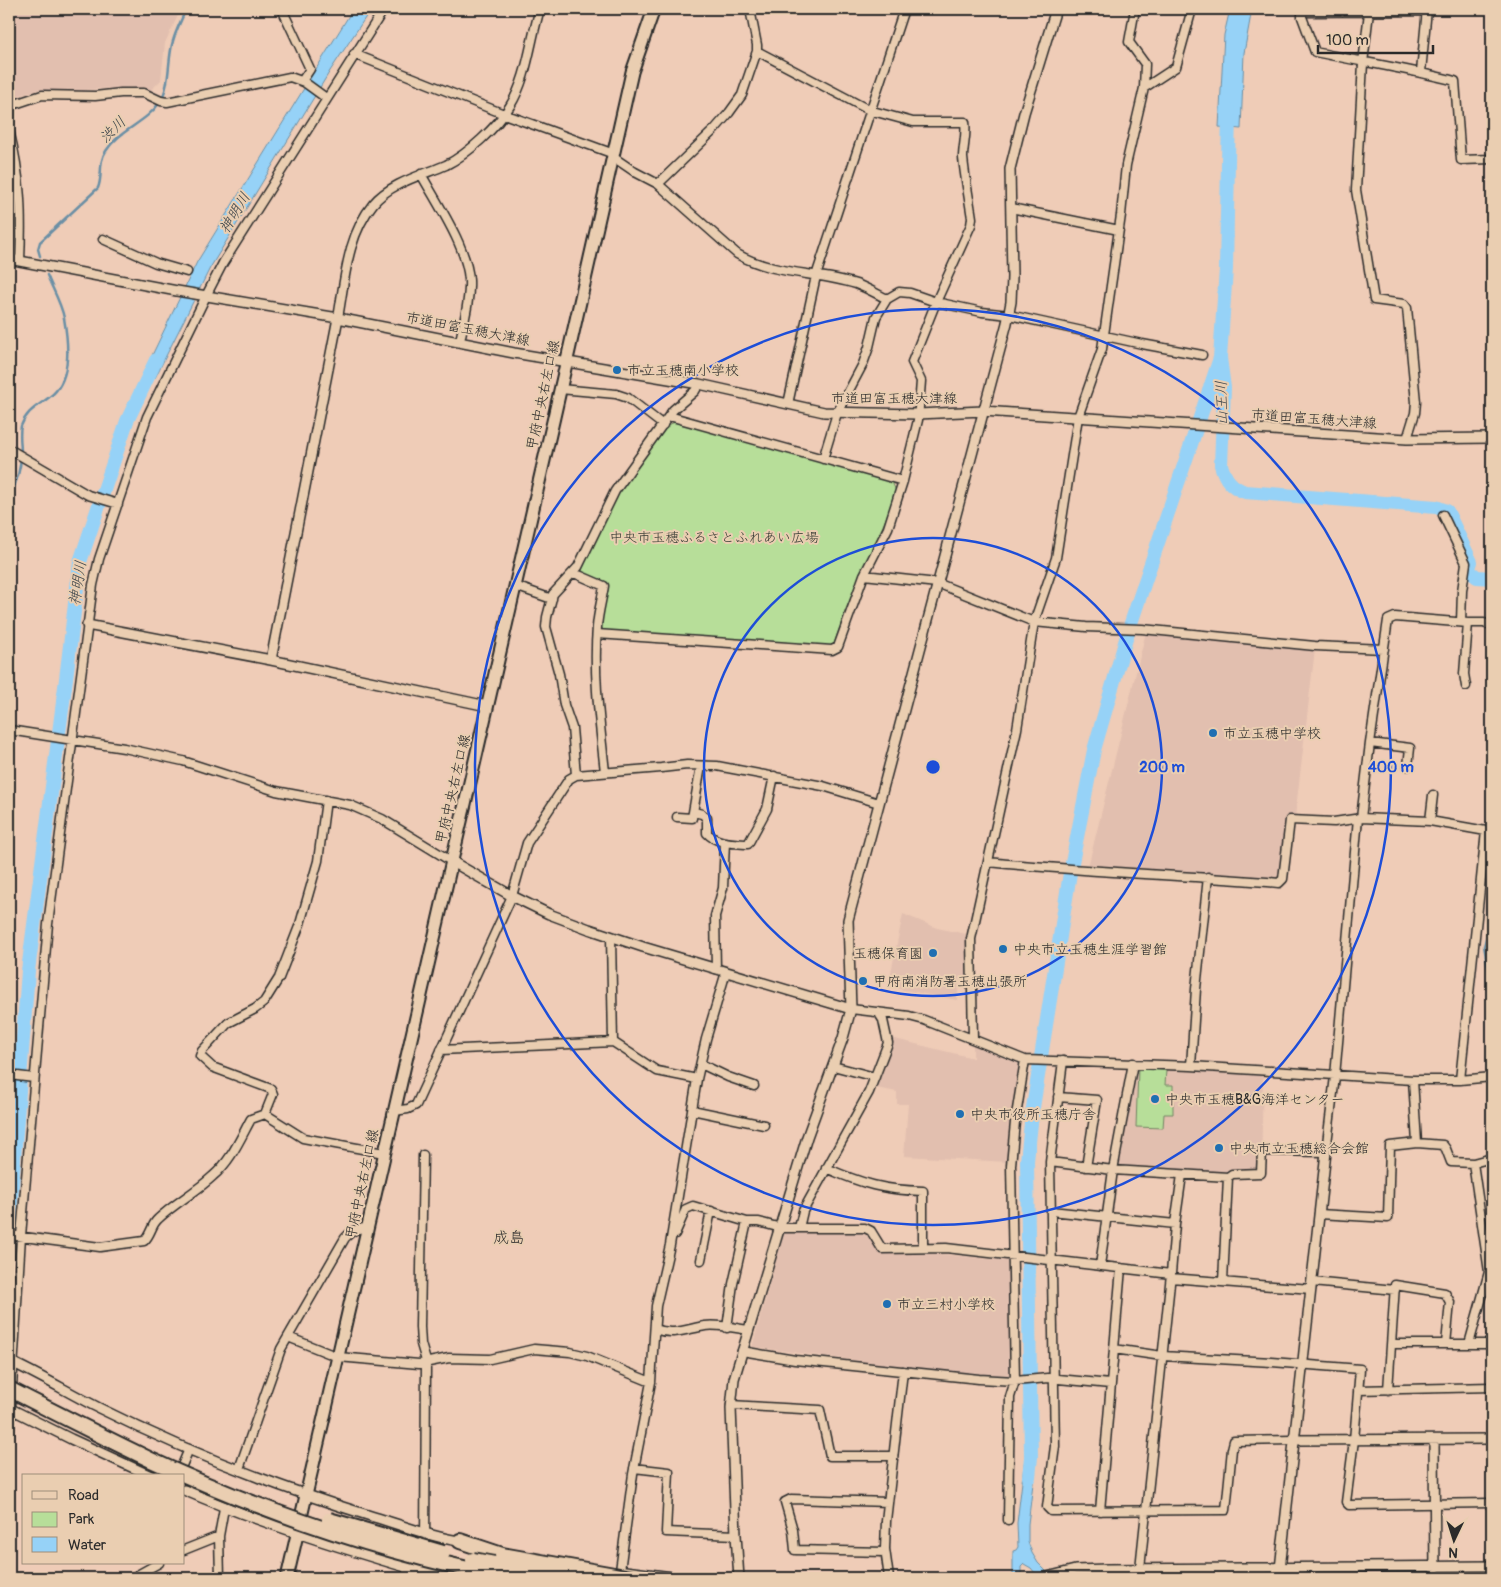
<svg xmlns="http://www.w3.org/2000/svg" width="1501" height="1587" font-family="Pangolin,'Klee One',sans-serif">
	<rect width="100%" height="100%" fill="#efccb7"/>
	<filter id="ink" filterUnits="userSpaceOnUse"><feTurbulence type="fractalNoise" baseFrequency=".02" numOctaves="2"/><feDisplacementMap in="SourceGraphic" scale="10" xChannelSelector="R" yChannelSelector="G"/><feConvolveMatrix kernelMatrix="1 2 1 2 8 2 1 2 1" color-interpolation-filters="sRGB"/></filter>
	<g filter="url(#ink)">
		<!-- built -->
		<path fill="#e2bfaf" d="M9,9H181L165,43L161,80L151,90L130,87L85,90H39L9,98Z
			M1146,632L1315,649L1295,817H1287L1279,879L1088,867Z
			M903,914L937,928L971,935L972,977H960L957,1000L888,987Z
			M891,1038L973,1058V1039L1025,1060L1008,1162L904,1156L908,1104H897V1092L871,1087Z
			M1133,1063L1263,1074L1261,1173L1232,1174L1113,1170Z
			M859,1231L867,1236L878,1253L911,1251L1008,1261L1013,1375L977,1376L752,1347L784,1232Z"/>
		<!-- green -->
		<path fill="#b7de99" stroke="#718462" d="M675,422L892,482L896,491L885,521L845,611L834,644L832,646L604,631L601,627L608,583L585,574L582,571V566L617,496L668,425Z
			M1138,1069L1166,1070L1165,1085H1173V1114H1164L1163,1128L1136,1127Z"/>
		<!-- water -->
		<path fill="#96d2f7" stroke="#6b8fa5" d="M353,9H371L330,71L210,268L155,378L143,374L197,262Z
			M1230,9H1252L1244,53L1241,129L1219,127L1224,35Z
			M9,1176L16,1177L9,1277Z
			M1025,1457L1036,1459L1028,1524V1542L1032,1553L1038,1563L1053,1578H1039L1031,1568L1024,1564L1021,1567V1576L1019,1578H1013V1551L1016,1550L1018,1547L1017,1523Z"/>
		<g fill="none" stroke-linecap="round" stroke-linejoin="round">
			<!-- stream -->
			<path stroke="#6b8fa5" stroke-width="2.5" d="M40,256L38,249L40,242L98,188C103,176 98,162 106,151C119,130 146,123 160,102C171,84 167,60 173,41C176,30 182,19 186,9
				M9,496C17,483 21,469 21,453C21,444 19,434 21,426C28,408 40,406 53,394C72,376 68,341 64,318C61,303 52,288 47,275
				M1492,837L1490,843L1487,871L1491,889L1487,908L1489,928L1484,946L1489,973L1492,978"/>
			<!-- river -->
			<path stroke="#96d2f7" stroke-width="14" d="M1229,110L1226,269L1220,358L1224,388L1221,465C1225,479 1231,487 1245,492L1436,507L1447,511L1471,562L1468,570L1477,577L1492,578
				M9,1226L28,971L66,679L80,562L127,421L156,360
				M1029,1477L1031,1457L1027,1161L1032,1114L1070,873L1094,750L1128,632L1220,358"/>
			<defs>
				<path id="minor" d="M282,9L310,69L302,81
					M1135,9L1129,42L1145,64L1144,88
					M1301,9L1309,12L1427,11
					M1302,10V17L1315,52C1361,62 1409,69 1455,81L1461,160L1492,159
					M1369,12L1363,63L1356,190L1374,300L1404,304L1407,308L1416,402L1415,413L1407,439
					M354,54L504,114L614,154
					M1421,72L1427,9
					M9,106L42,95L95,96L121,93H144L161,101L167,102L290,77L304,82L326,98
					M9,130C21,177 22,213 20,261
					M613,157L635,172L658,184L737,254C776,276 816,271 856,284C867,288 877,294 887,299
					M421,174C437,203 467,247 469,280C470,300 464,321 460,341
					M658,184L715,129L729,113L742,95L757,51V45L750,9
					M1011,208L1119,230
					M103,239L156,263L187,272
					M338,318C345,279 347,236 373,204C390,183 423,175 446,165C468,154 497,127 510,106C528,77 530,41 540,9
					M560,389L616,394L628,398L663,425
					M788,404L816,276L904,9
					M669,416L903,481
					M9,449L88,495L118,504
					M823,459L837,413L863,364L869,347L876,317L887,299L899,292L910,293L936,302L982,312L1009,315L1142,344L1202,355
					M1443,515L1466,563L1462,591L1461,622
					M574,573L604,586C602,599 598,613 597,627C593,675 600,725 605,772
					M864,575L937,583L1034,622L1086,627L1142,629L1315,646L1384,649
					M515,586L552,599
					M1468,623H1484L1492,626
					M597,634L832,650L838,647L864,575L888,528L903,481L918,420L921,381L912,362L936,302L971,225L972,218C969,198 965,178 963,158C963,145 967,135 965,122H913L869,110L757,51
					M9,730L124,748L183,761L276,791L350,805L382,819L451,861
					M1370,743L1410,748L1408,766
					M576,775L572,728L564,705L559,674L546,627L547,617L553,594L578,567L615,491L673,410L695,391L699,384
					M694,812L702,814L707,818V833C717,844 734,843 748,844L767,809L774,776
					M677,817L692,818L701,766
					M1361,818L1370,743L1388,620L1395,617L1468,623L1464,674L1466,686
					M1430,821L1433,795
					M988,862C1084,872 1182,875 1279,883L1283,879L1290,820L1334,822L1361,818L1430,821L1486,831L1492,829
					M611,937L613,1042L657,1071L697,1079
					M716,969L715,916L723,888L725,842
					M851,1009L909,1016L924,1020L1025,1060L1191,1066L1413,1080H1460L1492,1077
					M973,1039L971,939L1017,729L1034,622L1056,558L1078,417L1102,349L1121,215L1126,165L1144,88L1176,67L1192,9
					M441,1050L613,1042
					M1063,1061L1050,1162L1055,1446L1047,1507L1051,1511L1226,1510L1232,1449L1234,1441L1294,1440
					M701,1064L728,1077L754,1086
					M833,1066L875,1077
					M1191,1066L1196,989L1208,877
					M9,1075L34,1078
					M1413,1080L1417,1143L1443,1145L1446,1149L1451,1162L1473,1163L1492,1158
					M1460,1080L1486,831
					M1058,1097L1097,1100L1086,1167
					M692,1110L764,1125
					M394,1111L408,1109L416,1105L512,896L527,843L569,779L576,775L661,768L687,765L717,766L823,786L879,803
					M265,1114L273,1094L271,1089L212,1067L200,1056L202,1051L228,1023L255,1009L264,1002L279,978L300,924L318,861L326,800
					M423,1155L420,1327L421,1344L426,1361L425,1549
					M1050,1162L1113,1170L1228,1177L1232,1174L1261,1173L1262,1151L1326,1152L1335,1076L1358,818
					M826,1168C863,1184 883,1190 923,1191V1248
					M1051,1211L1175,1224
					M1319,1214L1388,1218L1390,1146L1417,1143
					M799,1228L803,1211L869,1092L888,1043L883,1020L878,1012
					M675,1234L686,1209L693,1206L747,1222H759L781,1228H865L871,1231L882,1249L946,1248L1171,1274
					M9,1235L100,1247L144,1241C151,1235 151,1225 158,1219C175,1203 196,1192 213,1176C231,1161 240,1139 251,1119L265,1114L303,1138L384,1153
					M701,1260L711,1211
					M1100,1266L1113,1170L1133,1063
					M1171,1278L1311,1289
					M1223,1282L1228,1177
					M1312,1282L1395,1290
					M727,1328L733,1284L747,1222
					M655,1329C673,1336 687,1329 705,1326C718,1324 735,1328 748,1330
					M288,1337L338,1357L419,1364L449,1358L490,1359L534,1349L570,1352L587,1356L651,1382
					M1392,1344H1492
					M1469,1344L1489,1272L1473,1163
					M1114,1349L1162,1356L1272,1362L1360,1369L1354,1440L1346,1502L1349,1505L1492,1503
					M742,1351L795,1360L979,1379L1015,1381L1048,1378L1110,1384
					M1358,1390L1492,1387
					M1388,1390L1395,1285L1445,1293L1450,1302L1446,1344
					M731,1405L820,1410L830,1456H893
					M9,1438L21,1236L48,924L93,585L99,559L147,417L206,296L223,263L384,9
					M634,1468L669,1472L666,1532L736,1535
					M239,1469L281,1349L345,1238C352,1230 358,1228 368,1228
					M178,1475L189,1449
					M1100,1511L1121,1268
					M1008,1520L1010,1397L1015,1381L1011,1165L1015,1122L1025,1060
					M184,1550L219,1536
					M885,1552L795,1550L793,1530L785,1502L791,1499L888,1502
					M132,1578L159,1563
					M220,1578L219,1536L224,1508
					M619,1578L633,1474L651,1382L656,1306L670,1245L697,1079L706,1039L726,972
					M889,1578L885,1549L886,1521L903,1371
					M1139,1578L1171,1274L1175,1224L1182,1175"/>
				<path id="tertiary" d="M9,259L177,291L338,318L514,353L699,384L824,412L918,414L983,411L1407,439L1492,438
					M87,625L271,660L487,706
					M271,660L338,318
					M451,861L512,896L549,914L589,929L643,947L851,1009
					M9,1361C40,1375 69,1393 99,1408C187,1452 280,1488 374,1517C404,1526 434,1538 465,1542
					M9,1408L71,1439L151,1476
					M1294,1440L1492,1439
					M1434,1440L1435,1578
					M184,1490C258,1522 335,1546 412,1569
					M625,1571L680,1578
					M1247,1572L1259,1574L1266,1578
					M739,1578L736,1535L731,1408L734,1379L807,1137L843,1038L851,1009L848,920L1007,323L1011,302L1012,277L1010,169L1024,113L1056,9
					M1043,1578L1075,1570L1107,1569L1492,1566
					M1279,1578L1326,1152
					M1287,1578L1301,1569"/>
				<path id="primary" d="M287,1578L554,417L632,72L654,9"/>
				<path id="motorway" d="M460,1541L502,1555
					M409,1568L461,1578"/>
			</defs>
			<!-- minor casing -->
			<use href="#minor" stroke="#2b2b2b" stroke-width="11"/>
			<!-- tertiary casing -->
			<use href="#tertiary" stroke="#2b2b2b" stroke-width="12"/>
			<!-- primary casing -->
			<use href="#primary" stroke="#2b2b2b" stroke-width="15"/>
			<!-- motorway casing -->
			<use href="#motorway" stroke="#2b2b2b" stroke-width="18"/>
			<!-- minor -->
			<use href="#minor" stroke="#eaceb1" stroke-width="8"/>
			<!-- tertiary -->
			<use href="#tertiary" stroke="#eaceb1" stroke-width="9"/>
			<!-- primary -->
			<use href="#primary" stroke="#eaceb1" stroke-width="11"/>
			<!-- motorway -->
			<use href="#motorway" stroke="#eaceb1" stroke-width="14"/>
			<defs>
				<path id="motorway-bridge" d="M9,1389C56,1413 103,1437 151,1460C266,1513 388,1555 512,1578
					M329,1520L443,1553
					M502,1555L631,1578
					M473,1560L570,1578"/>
			</defs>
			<!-- motorway-bridge casing -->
			<use href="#motorway-bridge" stroke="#2b2b2b" stroke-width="18" stroke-linecap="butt"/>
			<!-- motorway-bridge -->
			<use href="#motorway-bridge" stroke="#eaceb1" stroke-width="14"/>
		</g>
	</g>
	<!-- distance rings -->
	<g fill="none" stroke="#1d4ed8" stroke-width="2.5">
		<circle cx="933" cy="767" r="229"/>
		<circle cx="933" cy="767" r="458"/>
	</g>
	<!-- markers -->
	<g fill="#1f6fb2" stroke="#eaceb1" stroke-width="2">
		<circle cx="617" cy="370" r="5"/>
		<circle cx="1213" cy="733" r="5"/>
		<circle cx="1003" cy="949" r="5"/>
		<circle cx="933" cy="953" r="5"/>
		<circle cx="863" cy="981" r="5"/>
		<circle cx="1155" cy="1099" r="5"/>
		<circle cx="960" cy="1114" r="5"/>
		<circle cx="1219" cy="1148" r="5"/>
		<circle cx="887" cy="1304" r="5"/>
	</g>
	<g text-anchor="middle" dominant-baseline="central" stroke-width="4" stroke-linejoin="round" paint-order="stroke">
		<!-- street labels -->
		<g font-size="14" fill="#2b2b2b" stroke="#eaceb1">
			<text transform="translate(468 329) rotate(11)">市道田富玉穂大津線</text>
			<text transform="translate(543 395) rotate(-78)">甲府中央右左口線</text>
			<text x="894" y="398">市道田富玉穂大津線</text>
			<text transform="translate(1314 419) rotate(4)">市道田富玉穂大津線</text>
			<text transform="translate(453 789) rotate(-77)">甲府中央右左口線</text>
			<text transform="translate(362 1184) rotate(-78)">甲府中央右左口線</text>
		</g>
		<!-- poi labels -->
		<g font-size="14" fill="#2b2b2b" stroke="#eaceb1" text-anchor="start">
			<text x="627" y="370">市立玉穂南小学校</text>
			<text x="1223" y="733">市立玉穂中学校</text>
			<text x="1013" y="949">中央市立玉穂生涯学習館</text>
			<text x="923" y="953" text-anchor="end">玉穂保育園</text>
			<text x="873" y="981">甲府南消防署玉穂出張所</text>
			<text x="1165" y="1099">中央市玉穂B&amp;G海洋センター</text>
			<text x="970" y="1114">中央市役所玉穂庁舎</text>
			<text x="1229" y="1148">中央市立玉穂総合会館</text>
			<text x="897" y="1304">市立三村小学校</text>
		</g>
		<!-- park labels -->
		<g font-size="14" fill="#393d36" stroke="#eaceb1">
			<text x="714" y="537">中央市玉穂ふるさとふれあい広場</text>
		</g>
		<!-- water labels -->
		<g font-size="15" font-style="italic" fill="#3b444a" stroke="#eaceb1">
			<text transform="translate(113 130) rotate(-45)">渋川</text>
			<text transform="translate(235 213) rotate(-59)">神明川</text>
			<text transform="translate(1222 403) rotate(-91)">山王川</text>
			<text transform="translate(78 583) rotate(-81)">神明川</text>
		</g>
		<!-- quarter labels -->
		<g font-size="16" fill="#2b2b2b" stroke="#eaceb1">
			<text x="509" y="1238">成島</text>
		</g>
	</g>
	<circle cx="933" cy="767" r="8" fill="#1d4ed8" stroke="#eaceb1" stroke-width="2.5"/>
	<g font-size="15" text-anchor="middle" font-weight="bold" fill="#1d4ed8" stroke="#eaceb1" stroke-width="4" stroke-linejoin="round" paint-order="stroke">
		<text x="1162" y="772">200 m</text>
		<text x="1391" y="772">400 m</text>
	</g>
	<!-- margin -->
	<rect width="1501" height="1587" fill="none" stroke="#eaceb1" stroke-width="30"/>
	<rect x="15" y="15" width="1471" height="1557" fill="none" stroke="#2b2b2b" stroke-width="2" filter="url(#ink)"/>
	<!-- legend -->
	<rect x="22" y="1474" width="162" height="90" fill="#eaceb1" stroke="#9e8d7b"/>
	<rect x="32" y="1491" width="25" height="8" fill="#eaceb1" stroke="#9e8d7b"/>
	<text x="68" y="1500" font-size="15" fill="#2b2b2b">Road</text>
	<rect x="32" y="1512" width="25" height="15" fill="#b7de99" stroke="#9e8d7b"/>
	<text x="68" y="1524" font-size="15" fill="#2b2b2b">Park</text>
	<rect x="32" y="1537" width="25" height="15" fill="#96d2f7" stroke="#9e8d7b"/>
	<text x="68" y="1550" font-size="15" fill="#2b2b2b">Water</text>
	<!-- north arrow -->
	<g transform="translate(1454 1540) rotate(184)" stroke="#eaceb1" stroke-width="4" paint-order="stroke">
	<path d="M0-4L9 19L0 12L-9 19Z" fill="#2b2b2b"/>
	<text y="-8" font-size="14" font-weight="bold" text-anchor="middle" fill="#2b2b2b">N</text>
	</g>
	<!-- scale -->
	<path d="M1318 45v8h115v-8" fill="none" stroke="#2b2b2b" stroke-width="2.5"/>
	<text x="1326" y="45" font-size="15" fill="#2b2b2b" stroke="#eaceb1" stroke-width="4" paint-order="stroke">100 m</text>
</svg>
